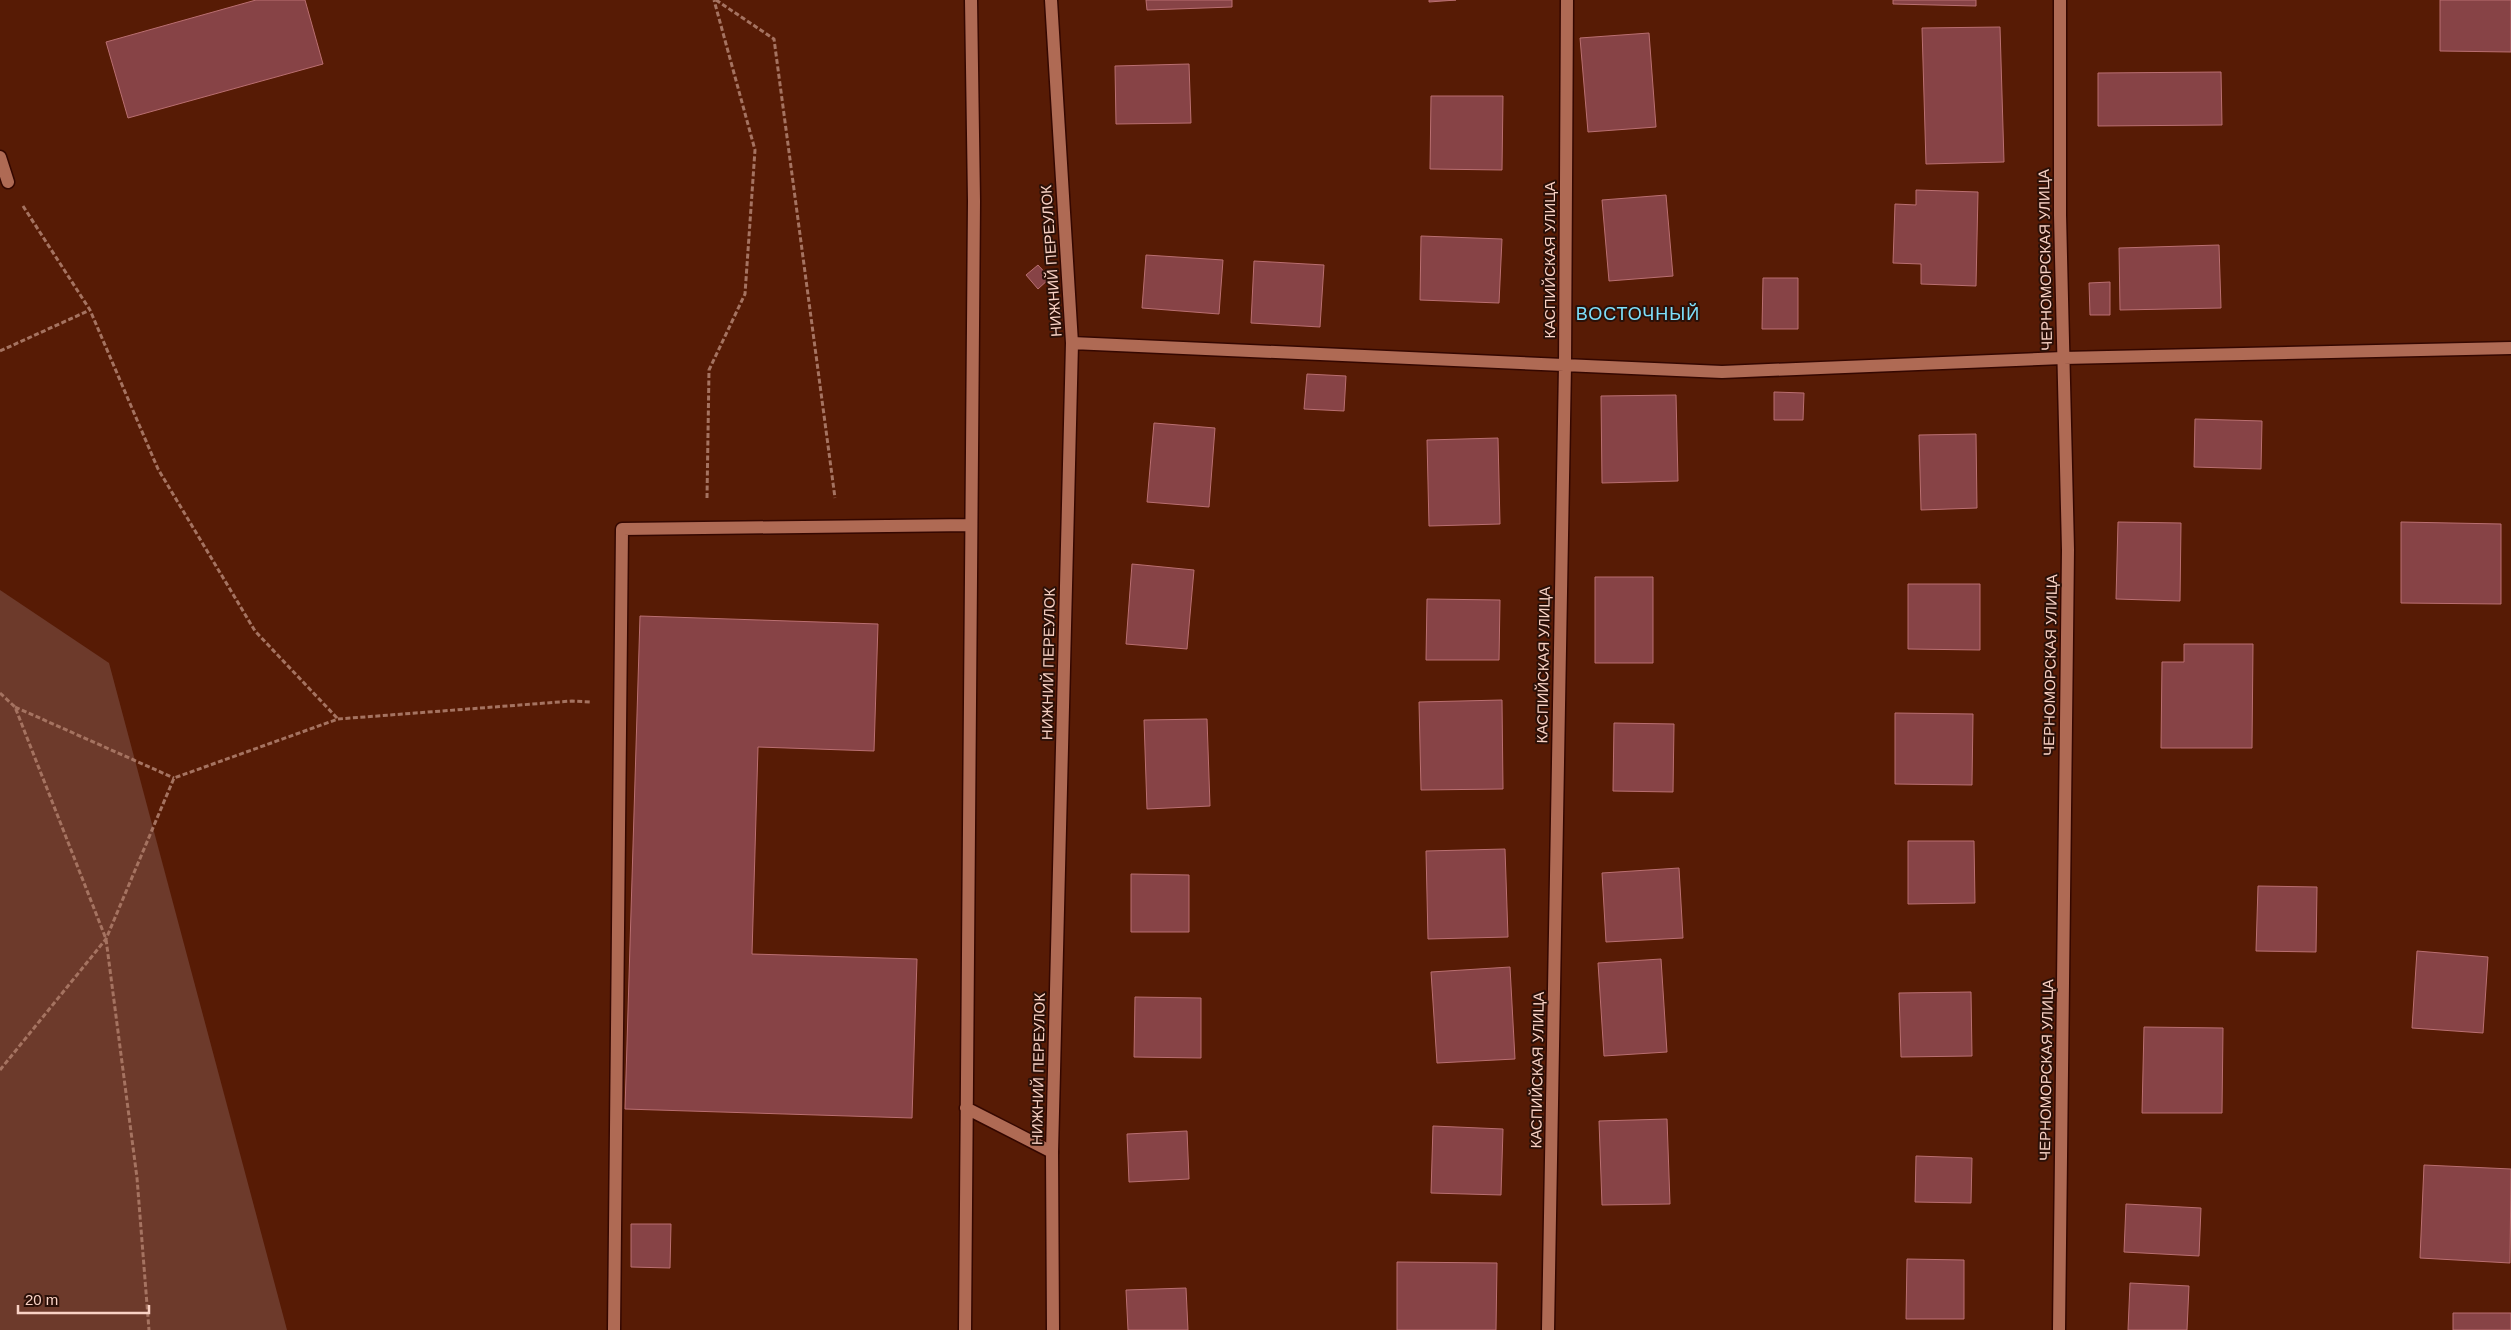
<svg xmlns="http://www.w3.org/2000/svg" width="2511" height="1330" font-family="Helvetica,sans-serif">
	<rect width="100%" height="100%" fill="#571b05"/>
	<!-- green -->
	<path fill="#6d3a2b" d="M0,590L109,663L287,1330H0Z"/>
	<!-- building -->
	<path fill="#874346" stroke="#ba6f71" d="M256,0H305L323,64L128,118L106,42Z
		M1146,0H1232V7L1147,10Z
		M1429,0H1456L1429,2Z
		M1893,0H1976V6L1893,4Z
		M2440,0H2511V52L2440,51Z
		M2000,27L2004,162L1926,164L1922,28Z
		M1649,33L1656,127L1588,132L1580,38Z
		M1189,64L1191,123L1116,124L1115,66Z
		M2221,72L2222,125L2098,126V73Z
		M1431,96H1503L1502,170L1430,169Z
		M1916,190L1978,192L1976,286L1921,284V264L1893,263L1895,204L1916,205Z
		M1666,195L1673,276L1609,281L1602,200Z
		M1421,236L1502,239L1499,303L1420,300Z
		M2219,245L2221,308L2120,310L2119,248Z
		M1146,255L1223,260L1219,314L1142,308Z
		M1254,261L1324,265L1320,327L1251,323Z
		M1038,265L1050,278L1038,289L1026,275Z
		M1763,278H1798V329H1762Z
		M2110,282V315H2090L2089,283Z
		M1307,374L1346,376L1344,411L1304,409Z
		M1774,392L1804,393L1803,420H1774Z
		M1676,395L1678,481L1602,483L1601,396Z
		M2195,419L2262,421L2261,469L2194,467Z
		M1154,423L1215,428L1209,507L1147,502Z
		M1976,434L1977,508L1921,510L1919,435Z
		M1498,438L1500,524L1429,526L1427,440Z
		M2118,522L2181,523L2180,601L2116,599Z
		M2401,522L2501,524V604L2401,603Z
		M1132,564L1194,570L1187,649L1126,644Z
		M1595,577H1653V663H1595Z
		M1908,584H1980V650L1908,649Z
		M1427,599L1500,600L1499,660H1426Z
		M640,616L878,624L874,751L758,747L752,954L917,959L912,1118L625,1109Z
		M2184,644H2253L2252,748H2161L2162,662H2184Z
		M1502,700L1503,789L1421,790L1419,702Z
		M1895,713L1973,714L1972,785L1895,784Z
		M1207,719L1210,806L1147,809L1144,720Z
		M1614,723L1674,724L1673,792L1613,791Z
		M1908,841H1974L1975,903L1908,904Z
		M1505,849L1508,937L1428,939L1426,851Z
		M1679,868L1683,938L1606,942L1602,873Z
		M1131,874L1189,875V932H1131Z
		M2258,886L2317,887L2316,952L2256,951Z
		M2417,951L2488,957L2483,1033L2412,1028Z
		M1661,959L1667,1052L1604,1056L1598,963Z
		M1510,967L1515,1059L1437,1063L1431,972Z
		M1971,992L1972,1056L1901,1057L1899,993Z
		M1135,997L1201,998V1058L1134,1057Z
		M2144,1027L2223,1028L2222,1113H2142Z
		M1667,1119L1670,1204L1602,1205L1599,1121Z
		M1433,1126L1503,1129L1501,1195L1431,1193Z
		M1187,1131L1189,1179L1129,1182L1127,1134Z
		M1916,1156L1972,1158L1971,1203L1915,1202Z
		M2424,1165L2511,1169L2510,1263L2420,1258Z
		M2126,1204L2201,1208L2199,1256L2124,1252Z
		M631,1224H671L670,1268L631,1267Z
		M1907,1259L1964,1260V1319H1906Z
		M1397,1262L1497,1263L1496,1330H1397Z
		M2130,1283L2189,1286L2187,1330H2128Z
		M1186,1288L1188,1330H1128L1126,1290Z
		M2453,1313H2511V1330H2453Z"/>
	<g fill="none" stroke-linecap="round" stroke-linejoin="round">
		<defs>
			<path id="service" d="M0,157L8,182
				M966,1108L1052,1152
				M614,1330L622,529L971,525
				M965,1330L974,201L971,0"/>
			<path id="minor" d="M1051,0L1072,343L1052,1152L1053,1330
				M1072,343L1722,372L2063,358L2511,348
				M1548,1330L1565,365L1567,0
				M2059,1330L2068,550L2060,215V0"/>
		</defs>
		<!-- service casing -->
		<use href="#service" stroke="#340700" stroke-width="15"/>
		<!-- minor casing -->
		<use href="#minor" stroke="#340700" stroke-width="15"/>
		<!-- path -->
		<path stroke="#a57361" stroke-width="3" stroke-dasharray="5 2.5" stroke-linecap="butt" d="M716,0L774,39L835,498
			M23,206L90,310L158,469L255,631L338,719
			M0,351L90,310
			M707,498L709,370L745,294L755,150L714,0
			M0,693L15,707L106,939L137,1178L149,1330
			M15,707L174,778
			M0,1070L106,939L174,778L338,719L572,701L590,702"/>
		<!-- service -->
		<use href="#service" stroke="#af6a54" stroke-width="12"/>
		<!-- minor -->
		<use href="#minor" stroke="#af6a54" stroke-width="12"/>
	</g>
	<g text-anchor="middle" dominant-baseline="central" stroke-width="4" stroke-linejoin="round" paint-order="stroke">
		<!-- street labels -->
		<g font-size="15" fill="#f9d2c5" stroke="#2b1008">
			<text transform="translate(1549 260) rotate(-90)">КАСПИЙСКАЯ УЛИЦА</text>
			<text transform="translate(2045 260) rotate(-91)">ЧЕРНОМОРСКАЯ УЛИЦА</text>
			<text transform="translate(1051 261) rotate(-94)">НИЖНИЙ ПЕРЕУЛОК</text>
			<text transform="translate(1048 664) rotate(-89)">НИЖНИЙ ПЕРЕУЛОК</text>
			<text transform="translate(1543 665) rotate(-89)">КАСПИЙСКАЯ УЛИЦА</text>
			<text transform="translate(2050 665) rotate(-89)">ЧЕРНОМОРСКАЯ УЛИЦА</text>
			<text transform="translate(1038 1069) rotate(-89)">НИЖНИЙ ПЕРЕУЛОК</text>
			<text transform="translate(1537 1070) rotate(-89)">КАСПИЙСКАЯ УЛИЦА</text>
			<text transform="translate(2046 1070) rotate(-89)">ЧЕРНОМОРСКАЯ УЛИЦА</text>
		</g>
		<!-- quarter labels -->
		<g font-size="18" letter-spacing="1" fill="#7ee0fc" stroke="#2b1008">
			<text x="1638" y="314">ВОСТОЧНЫЙ</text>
		</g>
	</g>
	<!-- scale -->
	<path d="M18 1305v8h131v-8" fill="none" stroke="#f9d2c5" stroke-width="2.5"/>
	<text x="25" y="1305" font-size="15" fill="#f9d2c5" stroke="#2b1008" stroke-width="4" paint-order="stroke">20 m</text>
</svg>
